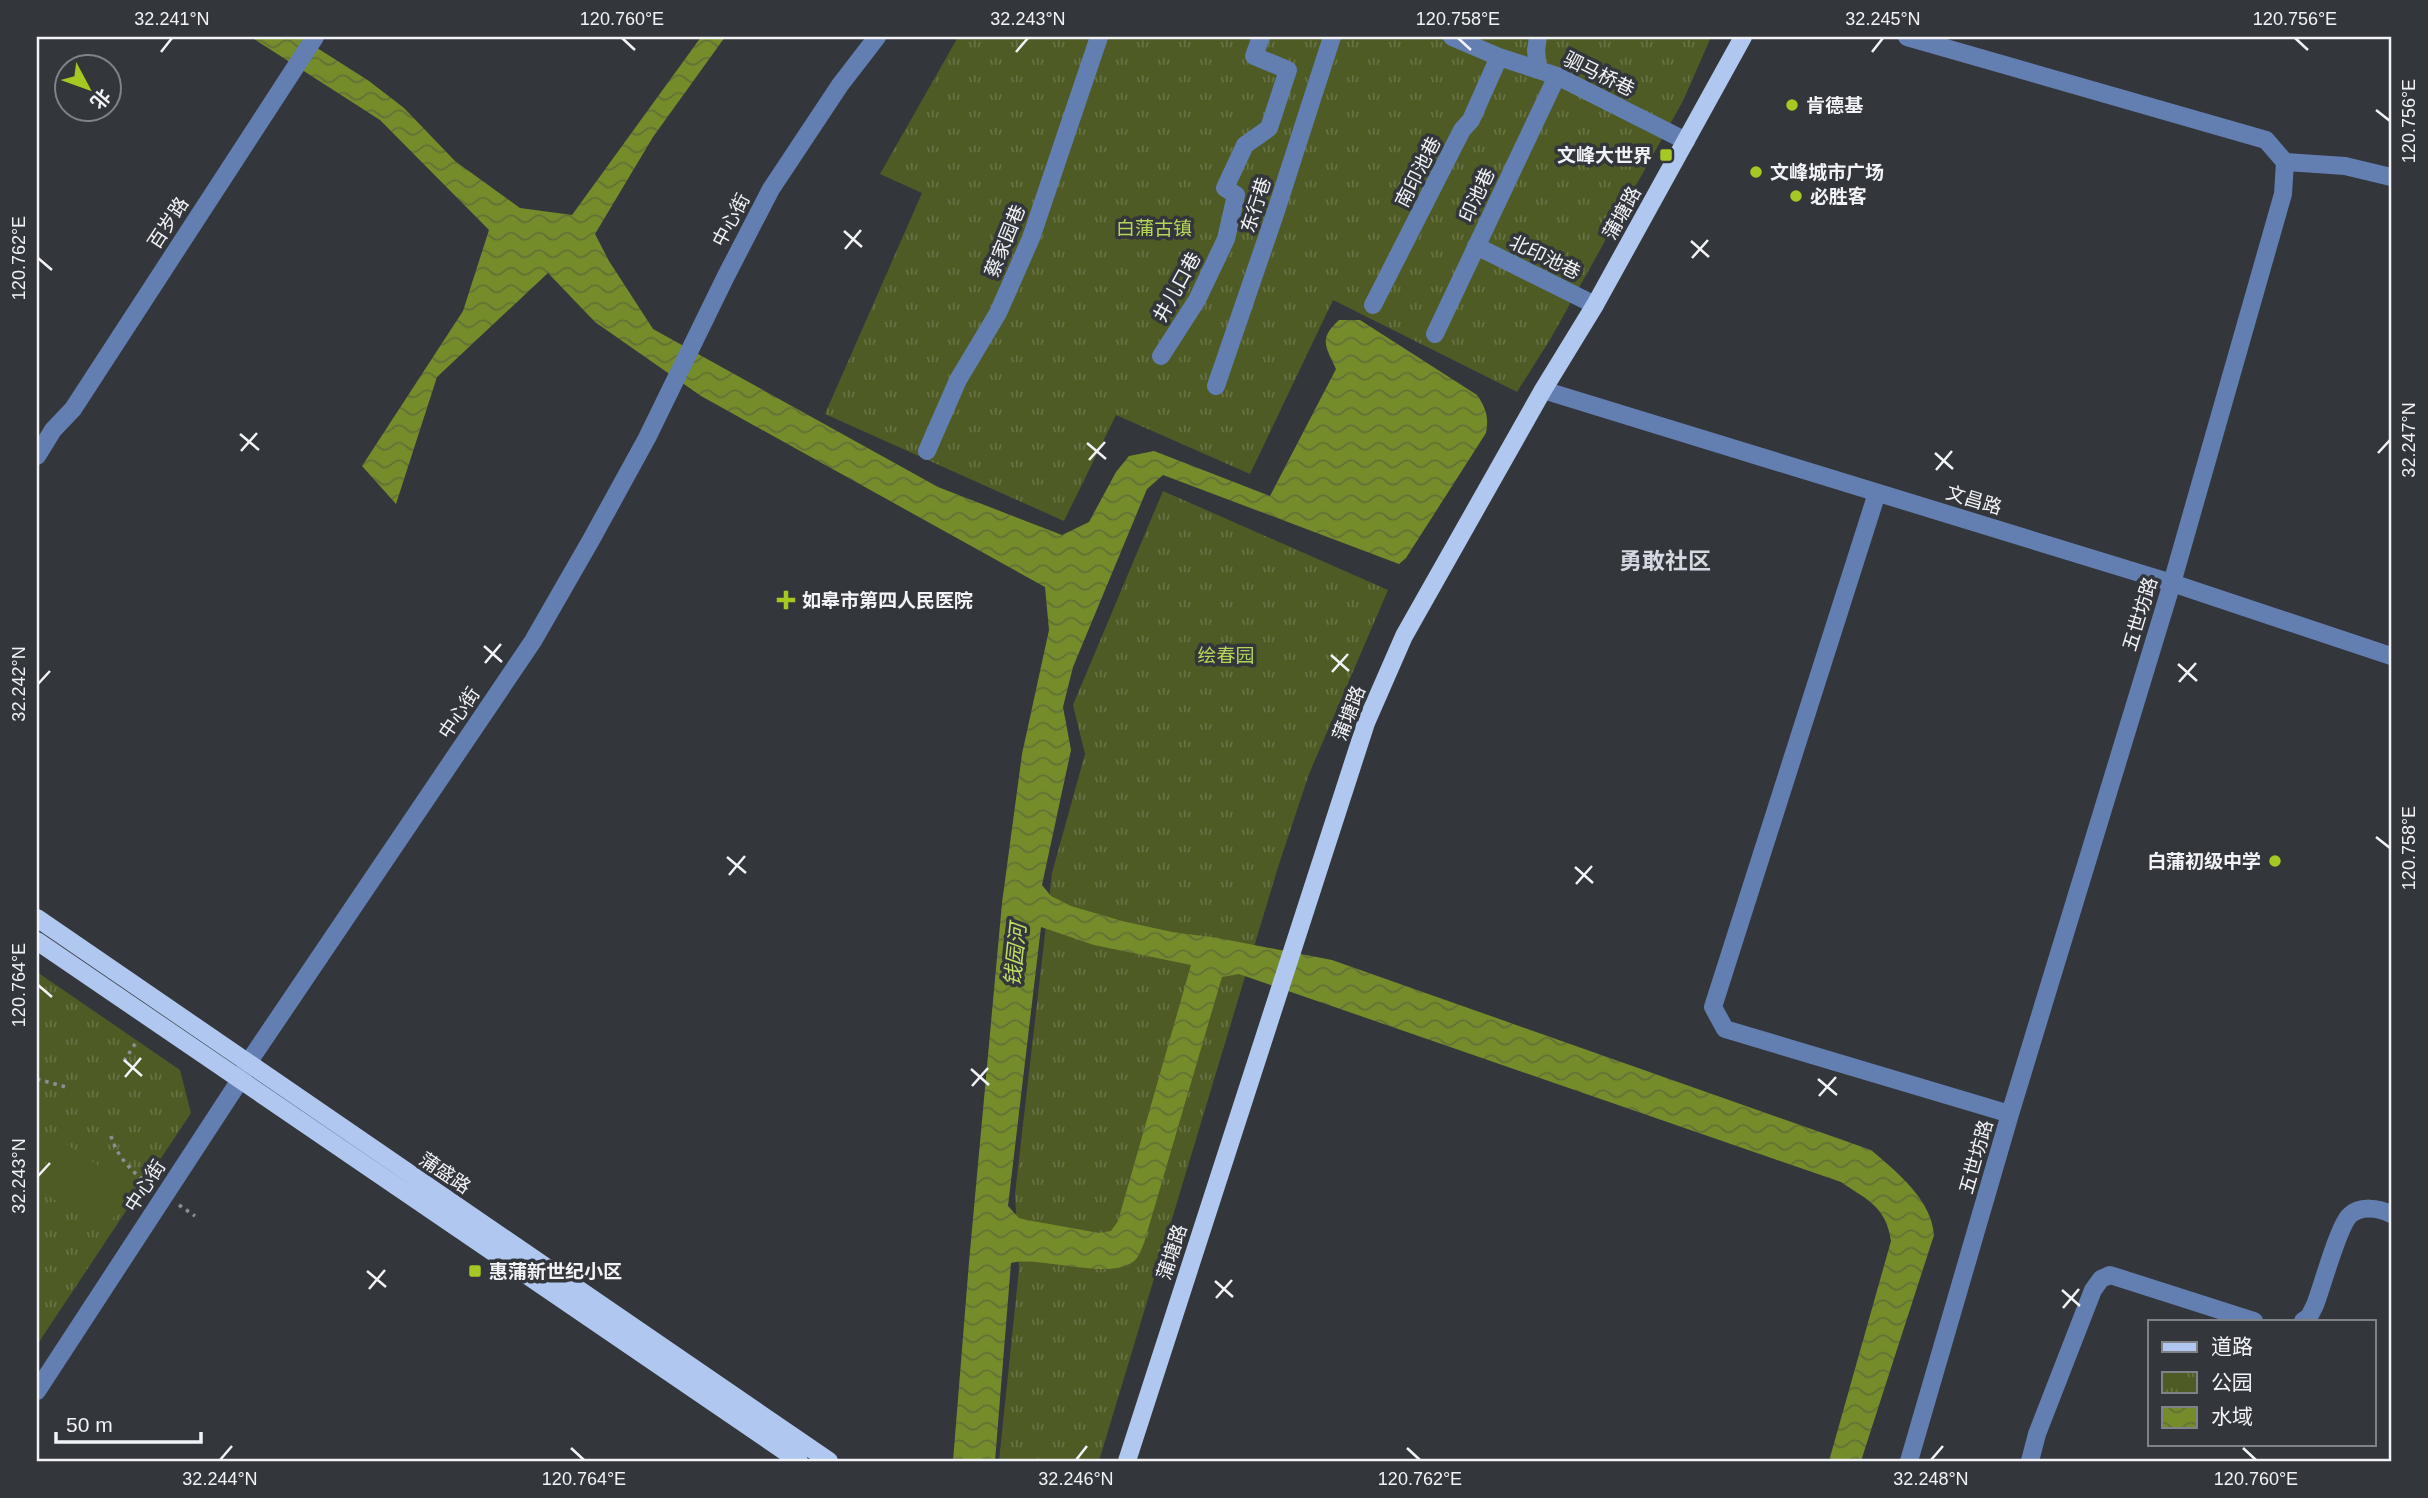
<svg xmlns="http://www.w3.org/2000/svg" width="2428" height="1498" font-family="Arial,'Noto Sans SC',sans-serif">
	<defs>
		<pattern id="park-tufts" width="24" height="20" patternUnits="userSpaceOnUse" patternTransform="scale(1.75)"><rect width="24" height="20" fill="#4e5b25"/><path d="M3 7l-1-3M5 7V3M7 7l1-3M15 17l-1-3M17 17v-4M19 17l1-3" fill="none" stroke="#687345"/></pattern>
		<pattern id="water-waves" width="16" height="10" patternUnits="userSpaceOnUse" patternTransform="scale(1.75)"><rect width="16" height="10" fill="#758c2a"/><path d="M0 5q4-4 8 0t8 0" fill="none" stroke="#637137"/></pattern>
	</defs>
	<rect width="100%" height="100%" fill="#33363b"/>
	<!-- park -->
	<path fill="url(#park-tufts)" d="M958,37H1711L1683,101L1551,338L1517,392L1333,300L1250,474L1116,415L1064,521L825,414L922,193L880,174Z
		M1163,491L1388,590L1309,774L1279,864L1099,1461H999L1019,1269L1015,1194L1052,873L1085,754L1073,705Z
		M37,972L180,1070L191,1113L37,1345Z"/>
	<!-- pitch -->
	<path fill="#4e5b25" d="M61,1141L133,1188L104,1232L37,1188V1177Z"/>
	<!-- water -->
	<path fill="url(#water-waves)" fill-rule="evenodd" d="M251,37H300L369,81L404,108L455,161L520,208L572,215L701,37H725L653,137L595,234L609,261L653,329L938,487L1062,535L1089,522L1116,472L1129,456L1154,451L1270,496L1336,369C1326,347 1318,339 1339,320H1360L1477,395C1486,408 1489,417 1486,433L1406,558L1399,564L1163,475L1147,489L1073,667L1063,707L1071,750L1042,885L1051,896L1071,906L1122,921L1172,932L1218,938L1332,960L1871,1150C1896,1171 1932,1200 1934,1235L1861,1461H1829L1891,1241C1886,1206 1867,1200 1841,1182L1239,974L1222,977L1144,1243C1142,1247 1140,1254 1137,1258C1116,1284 1042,1255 1011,1263L995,1461H953L969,1262L1002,903L1022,754L1049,630L1045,587L701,396L595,322L548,273L437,377L396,504L362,466L463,311L489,230L380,120ZM1041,927L1094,945L1191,965L1118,1221L1111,1231L1099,1233L1027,1220L1019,1218L1008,1206Z"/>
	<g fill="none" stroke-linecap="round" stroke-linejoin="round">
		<!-- path -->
		<path stroke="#8b8e92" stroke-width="3.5" stroke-dasharray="3.5 5" stroke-linecap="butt" d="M124,1061L137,1041
			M37,1079L66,1087
			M111,1136C117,1157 133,1173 150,1185
			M179,1205L195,1216"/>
		<!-- minor -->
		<path stroke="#637eb0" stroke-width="18" d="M1452,37L1499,57L1557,76L1686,141
			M1538,37L1536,50L1538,70
			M1907,37L2266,140L2285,162L2283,194L2172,583L2010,1114L1909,1461
			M2285,162L2345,166L2391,177
			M1476,246L1595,305
			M1373,305L1462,130L1471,120L1499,57
			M1435,334L1557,76
			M1161,356L1197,300L1226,239L1236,195L1225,188L1245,145L1269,128L1288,70L1254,56L1261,37
			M1216,386L1275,214L1332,37
			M1543,390L2172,583L2391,656
			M927,451L958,380L998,313L1031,238L1099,37
			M37,456L53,430L73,409L315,37
			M1877,493L1713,1007L1725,1029L2010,1114
			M2303,1321L2309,1317L2315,1305C2322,1287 2338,1228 2349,1216C2360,1205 2379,1208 2391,1214
			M37,1391L240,1080L248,1063L533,641L591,540L647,438L726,276L771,189L840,85L877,37
			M2030,1461L2037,1434L2093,1290L2101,1279L2110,1275L2254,1321"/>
		<!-- major -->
		<path stroke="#b0c7f0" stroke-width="18" d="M37,918L829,1461
			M37,941L799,1461
			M1127,1461L1366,723L1404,636L1543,390L1595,305L1743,37"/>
	</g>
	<!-- ticks -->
	<path fill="none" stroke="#f1f3f7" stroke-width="2.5" d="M622,38L635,50M1458,38L1471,50M2295,38L2308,50M161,52L172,38M1016,52L1028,38M1872,52L1883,38M2376,110L2390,121M844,231L862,247M1691,241L1709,257M845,249L861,230M38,258L52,270M1692,258L1708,240M240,434L259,450M1087,443L1106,459M241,451L257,433M1935,453L1953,469M2378,453L2390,440M1089,460L1105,442M1936,470L1952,451M484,646L502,662M1331,655L1349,671M485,663L501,644M2178,664L2197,681M1332,672L1348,654M2179,682L2196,663M38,684L50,671M2376,837L2390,848M727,857L746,873M1575,867L1593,883M729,875L745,856M1576,884L1592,866M38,985L52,997M124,1060L142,1076M971,1069L989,1085M125,1077L141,1058M1818,1079L1837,1095M972,1086L988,1068M1819,1096L1836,1077M38,1176L50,1163M367,1271L386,1287M1215,1281L1233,1297M369,1289L385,1270M2062,1290L2080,1306M1216,1298L1232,1280M2063,1308L2079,1289M571,1448L584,1460M1407,1448L1420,1460M2243,1448L2256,1460M220,1460L232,1446M1076,1460L1087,1446M1931,1460L1943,1446"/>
	<!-- markers -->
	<g fill="#a6c822" stroke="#33363b" stroke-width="2.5">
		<circle cx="1792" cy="105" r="7"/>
		<rect x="1659" y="148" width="14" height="14" rx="3.5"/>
		<circle cx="1756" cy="172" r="7"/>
		<circle cx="1796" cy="196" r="7"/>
		<path d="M782.5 589.5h7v7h7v7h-7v7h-7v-7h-7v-7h7z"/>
		<circle cx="2275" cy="861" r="7"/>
		<rect x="468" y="1264" width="14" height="14" rx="3.5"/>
	</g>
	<g text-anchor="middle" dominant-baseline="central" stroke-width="7" stroke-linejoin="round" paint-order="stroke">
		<!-- street labels -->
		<g font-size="19" fill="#f1f3f7" stroke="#33363b">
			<text transform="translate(1599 74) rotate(26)">驷马桥巷</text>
			<text transform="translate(1418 172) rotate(-63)">南印池巷</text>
			<text transform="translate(1477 195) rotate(-65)">印池巷</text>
			<text transform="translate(1256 205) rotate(-72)">东行巷</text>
			<text transform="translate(1622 213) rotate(-61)">蒲塘路</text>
			<text transform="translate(731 220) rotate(-62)">中心街</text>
			<text transform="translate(168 223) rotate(-57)">百岁路</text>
			<text transform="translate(1005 241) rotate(-68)">蔡家园巷</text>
			<text transform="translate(1545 257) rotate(26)">北印池巷</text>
			<text transform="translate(1177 287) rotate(-61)">井儿口巷</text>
			<text transform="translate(1974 500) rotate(17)">文昌路</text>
			<text transform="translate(2140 614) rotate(-73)">五世坊路</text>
			<text transform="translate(459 713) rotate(-56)">中心街</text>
			<text transform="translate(1349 713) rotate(-69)">蒲塘路</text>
			<text transform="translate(1976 1157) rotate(-74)">五世坊路</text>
			<text transform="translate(445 1173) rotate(34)">蒲盛路</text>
			<text transform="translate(145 1186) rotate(-57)">中心街</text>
			<text transform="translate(1172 1252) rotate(-72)">蒲塘路</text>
		</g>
		<!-- poi labels -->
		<g font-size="19" font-weight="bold" fill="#f1f3f7" stroke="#33363b" text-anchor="start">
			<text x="1806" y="105">肯德基</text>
			<text x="1652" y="155" text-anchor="end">文峰大世界</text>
			<text x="1770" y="172">文峰城市广场</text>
			<text x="1810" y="196">必胜客</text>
			<text x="802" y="600">如皋市第四人民医院</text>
			<text x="2261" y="861" text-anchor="end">白蒲初级中学</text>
			<text x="489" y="1271">惠蒲新世纪小区</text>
		</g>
		<!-- park labels -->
		<g font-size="19" fill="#b5d558" stroke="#33363b">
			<text x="1154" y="228">白蒲古镇</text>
			<text x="1226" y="655">绘春园</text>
		</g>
		<!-- water labels -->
		<g font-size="21" font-style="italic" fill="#c1e064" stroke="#33363b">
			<text transform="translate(1015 955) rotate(-84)">钱园河</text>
		</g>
		<!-- quarter labels -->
		<g font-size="23" font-weight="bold" fill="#d4d8e0" stroke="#33363b">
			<text x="1665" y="561">勇敢社区</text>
		</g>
	</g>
	<!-- border -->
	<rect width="2428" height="1498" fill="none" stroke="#33363b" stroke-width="77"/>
	<!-- legend -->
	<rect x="2148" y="1320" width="228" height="126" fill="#33363b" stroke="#7f8286" stroke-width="2"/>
	<rect x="2162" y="1342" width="35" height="10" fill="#b0c7f0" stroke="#7f8286" stroke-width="2"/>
	<text x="2211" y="1354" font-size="21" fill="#f1f3f7">道路</text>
	<rect x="2162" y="1372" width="35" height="21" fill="url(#park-tufts)" stroke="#7f8286" stroke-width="2"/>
	<text x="2211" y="1390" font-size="21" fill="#f1f3f7">公园</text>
	<rect x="2162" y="1407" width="35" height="21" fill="url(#water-waves)" stroke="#7f8286" stroke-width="2"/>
	<text x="2211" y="1424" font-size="21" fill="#f1f3f7">水域</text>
	<!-- north arrow -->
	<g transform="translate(88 88) rotate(131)"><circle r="33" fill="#33363b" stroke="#7f8286" stroke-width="2"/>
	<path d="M0-5L12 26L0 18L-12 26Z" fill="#a6c822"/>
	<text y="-10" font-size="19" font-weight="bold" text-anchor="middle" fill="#f1f3f7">北</text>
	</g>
	<!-- scale -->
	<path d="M56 1432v10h145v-10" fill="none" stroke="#f1f3f7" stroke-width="3.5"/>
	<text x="66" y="1432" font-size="21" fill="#f1f3f7" stroke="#33363b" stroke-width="5" paint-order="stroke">50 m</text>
	<rect x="38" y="38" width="2352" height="1422" fill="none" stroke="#f1f3f7" stroke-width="2.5"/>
	<g font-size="18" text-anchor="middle" fill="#f1f3f7">
		<text x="172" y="25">32.241°N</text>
		<text x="622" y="25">120.760°E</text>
		<text x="1028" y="25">32.243°N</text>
		<text x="1458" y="25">120.758°E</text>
		<text x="1883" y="25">32.245°N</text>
		<text x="2295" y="25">120.756°E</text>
		<text transform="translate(2409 121) rotate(-90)" y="6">120.756°E</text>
		<text transform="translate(19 258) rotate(-90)" y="6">120.762°E</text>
		<text transform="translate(2409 440) rotate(-90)" y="6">32.247°N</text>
		<text transform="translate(19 684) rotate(-90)" y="6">32.242°N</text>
		<text transform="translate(2409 848) rotate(-90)" y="6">120.758°E</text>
		<text transform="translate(19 985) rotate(-90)" y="6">120.764°E</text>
		<text transform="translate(19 1176) rotate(-90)" y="6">32.243°N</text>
		<text x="220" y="1485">32.244°N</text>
		<text x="584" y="1485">120.764°E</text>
		<text x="1076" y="1485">32.246°N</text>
		<text x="1420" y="1485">120.762°E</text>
		<text x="1931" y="1485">32.248°N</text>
		<text x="2256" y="1485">120.760°E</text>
	</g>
</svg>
